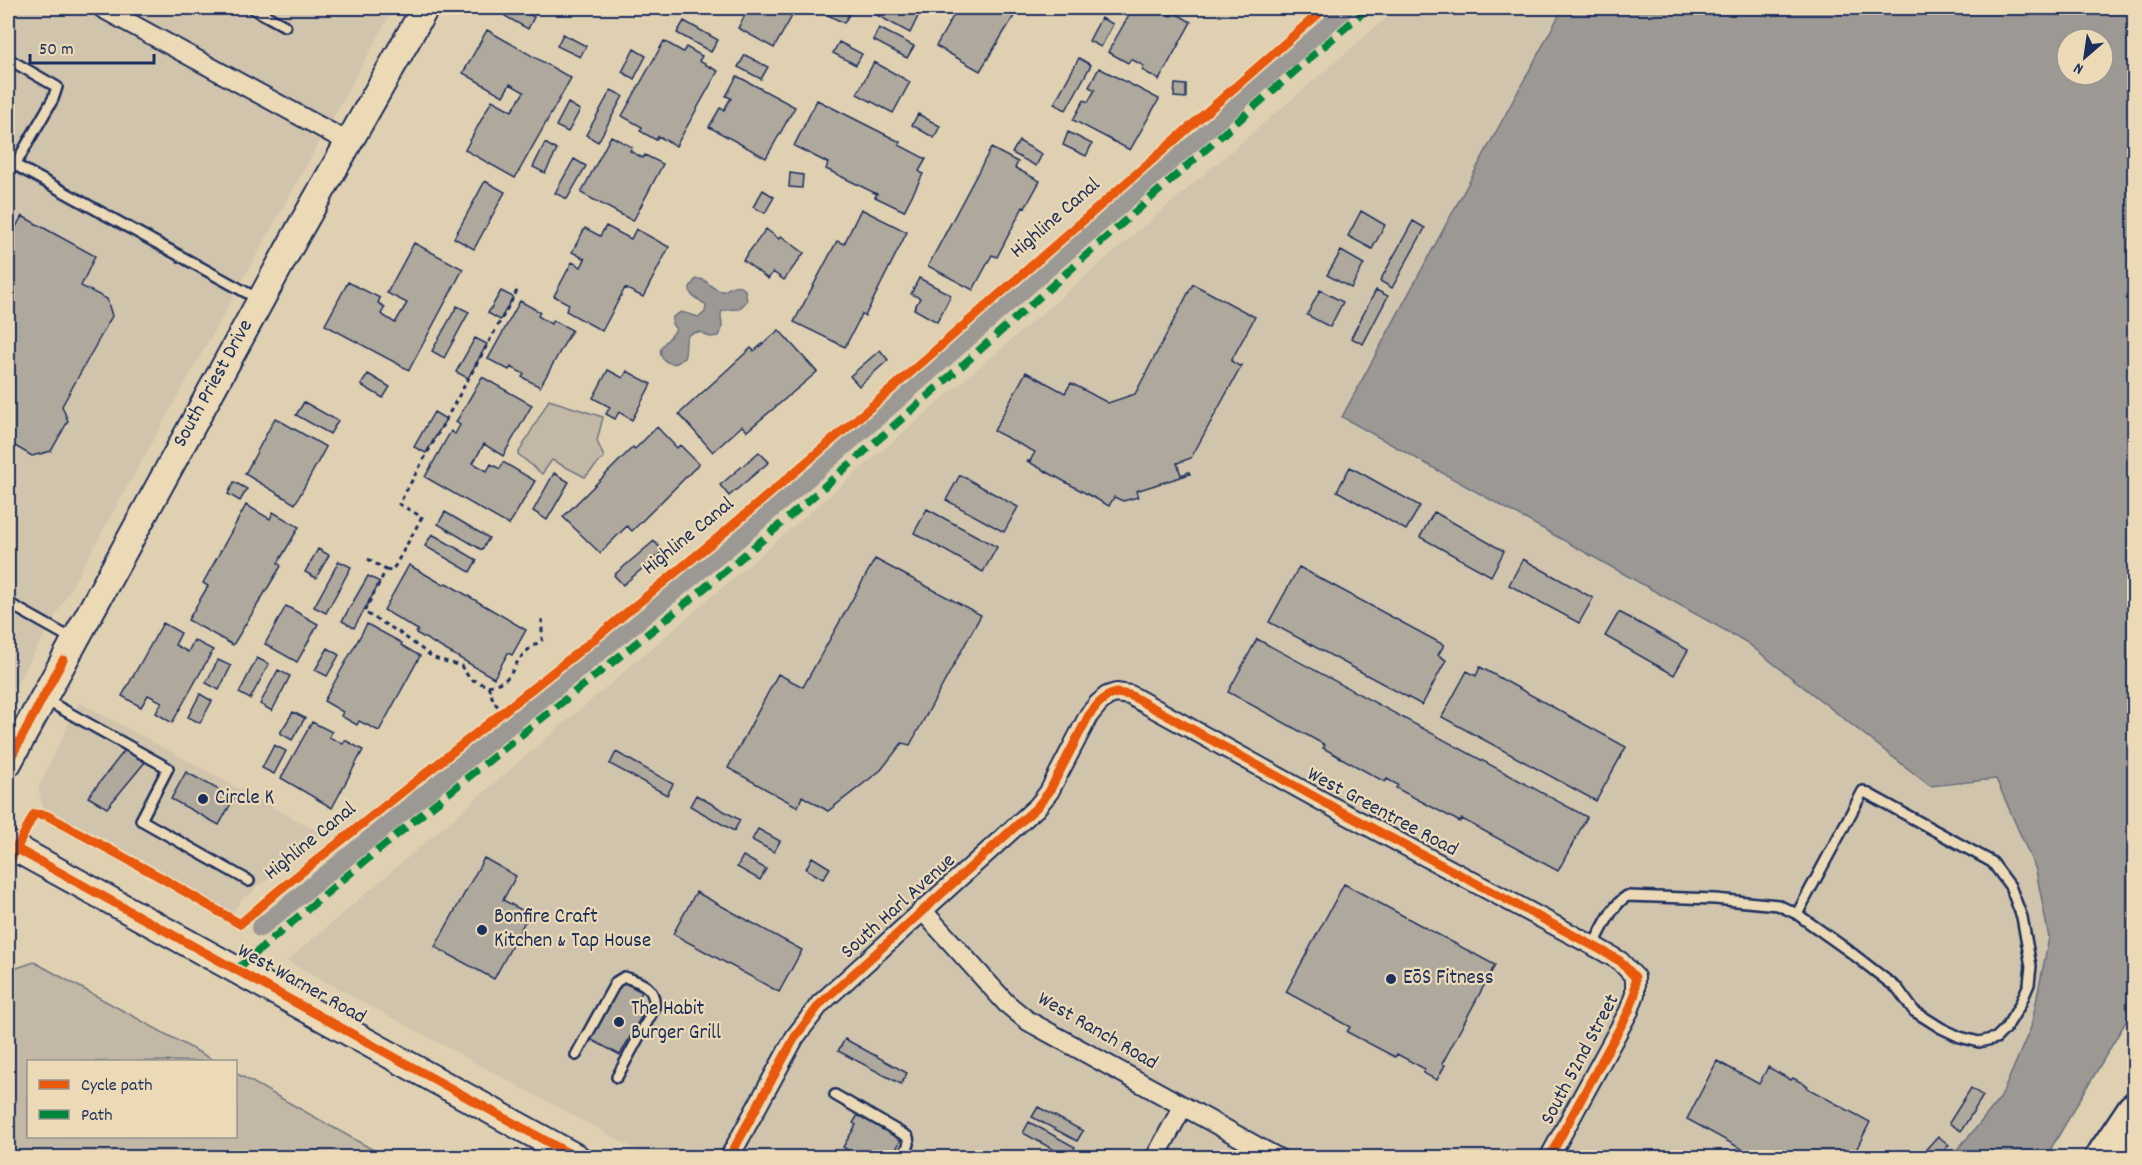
<svg xmlns="http://www.w3.org/2000/svg" width="2142" height="1165" font-family="Dekko,sans-serif">
	<rect width="100%" height="100%" fill="#dfd0b2"/>
	<filter id="ink" filterUnits="userSpaceOnUse"><feTurbulence type="fractalNoise" baseFrequency=".0167" numOctaves="2"/><feDisplacementMap in="SourceGraphic" scale="12" xChannelSelector="R" yChannelSelector="G"/><feConvolveMatrix kernelMatrix="1 2 1 2 8 2 1 2 1" color-interpolation-filters="sRGB"/></filter>
	<g filter="url(#ink)">
		<!-- built -->
		<path fill="#d1c4ac" d="M8,8H394L61,606L8,699Z
			M1398,8H1563L1342,417L1746,642L1930,786L1996,779L2036,870L2049,938L2031,1027L2001,1097L1971,1134L1950,1158L650,1157L287,961Z
			M79,702L321,833L274,871L267,880L257,885L250,895L243,898L232,913L43,808L38,788Z"/>
		<!-- green -->
		<path fill="#c2b8a5" stroke="#6e7482" stroke-width="1.5" d="M549,400L603,417L597,441L604,457L585,477L552,460L542,474L518,454Z
			M34,962L215,1061L28,1062V1136H236V1073L386,1157H8V971Z"/>
		<!-- water -->
		<path fill="#9c9995" stroke="#686f7f" stroke-width="1.5" fill-rule="evenodd" d="M1563,8H2134V1008L2046,1157H1950L1971,1134L2001,1097L2031,1027L2049,938L2036,870L1996,779L1930,786L1746,642L1342,417ZM2067,39H2103V75H2067Z
			M696,279C708,278 708,287 718,290C729,295 731,278 745,290L747,301L739,309C706,309 730,318 719,336L710,337L700,332C679,333 689,344 684,358L677,363C672,364 667,363 663,359C654,346 672,339 676,329L672,324L673,317L681,312L699,317L705,312L706,306C700,297 689,300 690,287Z"/>
		<g fill="none" stroke-linecap="round" stroke-linejoin="round">
			<!-- canal -->
			<path stroke="#9c9995" stroke-width="18" d="M260,928L730,546L1346,8"/>
		</g>
		<!-- building -->
		<path fill="#afa89d" stroke="#1b2f5e" stroke-width="1.5" d="M510,8H517L534,17L528,29L505,16Z
			M749,8H776L792,16L774,48L738,28Z
			M814,8H844L851,11L844,23Z
			M864,8H922L910,33Z
			M950,8H1019L980,71L936,46L956,11Z
			M1109,8H1123L1119,14Z
			M1133,8H1158L1171,16L1174,12L1191,22L1159,80L1142,70L1144,66L1131,59L1128,63L1108,52Z
			M1101,18L1113,24L1101,47L1089,41Z
			M684,21L718,40L711,52L677,33Z
			M879,28L914,46L907,58L873,40Z
			M487,30L571,78L515,178L465,150L492,100L512,111L524,92L510,84L503,96L463,73Z
			M563,34L586,46L580,57L557,46Z
			M664,41L683,52L686,47L702,56L699,61L718,71L676,146L658,136L656,140L640,131L642,127L622,116Z
			M839,42L862,54L856,65L833,53Z
			M634,49L646,56L634,79L622,72Z
			M745,55L768,67L761,79L738,67Z
			M1079,58L1091,65L1066,110L1054,104Z
			M874,62L910,82L893,113L857,94Z
			M1099,68L1159,99L1130,150L1073,120L1084,100L1088,102L1095,90L1089,87Z
			M737,76L795,107L766,158L709,127L720,108L724,110L731,98L726,96Z
			M1175,84L1186,85V98L1174,97Z
			M611,90L623,96L598,142L586,135Z
			M817,100L900,142L899,145L926,159L919,171L923,174L904,211L875,197L877,194L826,169L828,163L794,146Z
			M568,103L580,110L568,132L556,126Z
			M918,114L940,126L934,138L912,125Z
			M1068,132L1092,144L1086,156L1063,145Z
			M611,136L632,147L630,151L643,158L645,155L663,164L633,221L581,193Z
			M1019,141L1042,154L1036,166L1012,153Z
			M545,143L557,150L545,173L533,167Z
			M991,148L1018,162L1015,168L1040,181L1025,208L1023,207L997,257L992,255L973,290L928,266Z
			M574,159L586,166L567,199L555,193Z
			M790,173L803,175L802,188L789,187Z
			M485,181L505,192L474,249L454,238Z
			M763,190L774,197L765,213L753,207Z
			M861,209L907,232L865,316L862,314L845,347L794,322L837,241L844,244Z
			M1361,211L1385,225L1372,249L1348,236Z
			M22,216L95,256L81,286L107,299L112,316L62,406L68,421L51,451L32,456L8,442V234L11,236Z
			M1413,221L1425,228L1392,288L1380,281Z
			M606,226L631,239L636,229L669,247L643,297L625,288L602,331L566,311L569,304L554,296L572,262L581,267L585,259L572,252L585,228L600,236Z
			M766,229L779,239L781,236L804,253L784,280L773,272L768,279L743,260Z
			M414,243L463,269L409,370L325,325L348,282L380,298L378,303L385,307L381,314L395,323L407,303L387,293Z
			M1341,251L1364,264L1351,288L1327,275Z
			M919,278L951,295L937,322L914,309L920,298L911,294Z
			M1193,284L1255,317L1231,361L1239,366L1242,365L1191,458L1177,463L1181,475L1189,472L1190,474L1136,491L1138,497L1123,501L1114,497L1109,506L1027,461H1030L1035,452L994,431L1026,372L1065,393L1071,383L1108,403L1135,394Z
			M1320,290L1343,302L1330,327L1307,315Z
			M1376,290L1388,296L1363,344L1351,338Z
			M501,291L513,297L500,320L488,313Z
			M520,301L540,312L538,316L551,324L553,320L572,330L540,387L522,377L524,374L511,367L509,370L488,359Z
			M457,306L469,312L444,358L432,351Z
			M779,330L817,372L747,431L742,426L713,452L679,414L751,348L754,351Z
			M475,338L487,344L468,378L456,372Z
			M880,350L888,360L859,386L850,376Z
			M608,370L623,378L627,371L651,384L632,420L619,412L615,419L606,414L610,407L593,398Z
			M368,374L390,387L383,398L361,385Z
			M482,377L532,405L503,456L484,444L473,463L487,471L491,464L500,469L503,462L535,481L509,525L425,477L451,431L455,434L460,425L456,422Z
			M304,402L338,421L330,434L296,415Z
			M434,412L446,419L426,453L414,447Z
			M275,418L326,447L295,504L245,474Z
			M657,427L677,448L680,445L699,464L632,531L627,526L600,553L563,517L633,447L635,449Z
			M759,452L769,462L729,496L720,485Z
			M1350,467L1420,506L1406,530L1337,491Z
			M554,473L569,482L547,520L533,511Z
			M960,475L1018,507L1004,532L946,500Z
			M234,482L247,489L240,501L228,494Z
			M246,505L270,519L273,512L299,527L278,563L281,566L233,645L188,620L208,586L203,583Z
			M927,509L997,547L983,572L914,533Z
			M445,512L489,538L482,550L438,524Z
			M1434,512L1504,551L1491,576L1420,537Z
			M432,534L477,560L470,572L425,546Z
			M654,541L663,551L623,585L614,575Z
			M318,549L329,555L316,578L305,572Z
			M875,559L981,615L910,745L902,743L881,770L828,811L802,796L798,807L728,768L778,674L803,687Z
			M1523,559L1593,598L1579,623L1509,585Z
			M339,561L351,567L326,613L314,607Z
			M409,565L444,585L446,583L526,630L512,655L508,653L494,678L416,633L418,630L384,610Z
			M1299,567L1444,645L1438,655L1446,660L1422,705L1269,622Z
			M368,576L380,582L354,628L342,621Z
			M286,606L318,624L297,662L265,644Z
			M1619,612L1688,650L1674,675L1605,636Z
			M163,623L181,633L175,645L188,652L194,640L213,650L172,723L156,713L162,702L148,695L141,707L122,696Z
			M367,624L402,643L401,645L420,656L379,731L359,721L357,725L341,716L343,712L324,701Z
			M1257,639L1587,817L1558,871L1462,819L1460,822L1396,788L1398,785L1387,779L1385,782L1323,748L1325,745L1228,692Z
			M328,648L339,655L327,676L315,670Z
			M257,658L269,664L250,699L239,693Z
			M218,660L231,666L219,690L206,683Z
			M1480,667L1626,747L1596,801L1442,717L1467,671L1476,676Z
			M278,670L290,676L272,711L260,704Z
			M200,694L212,701L200,723L188,717Z
			M293,712L305,718L292,740L280,733Z
			M312,722L332,732L329,737L343,744L345,740L363,750L332,808L281,778Z
			M274,745L286,751L274,774L262,768Z
			M125,750L146,761L107,808L88,797Z
			M616,752L673,784L667,795L610,764Z
			M186,772L234,798L219,825L171,799Z
			M696,795L740,820L734,831L690,806Z
			M758,829L780,841L774,852L752,840Z
			M743,856L766,869L760,880L737,867Z
			M812,857L830,868L823,879L806,869Z
			M484,858L516,876L503,900L529,914L494,979L435,947Z
			M1344,884L1495,965L1442,1064L1445,1065L1437,1080L1423,1073L1425,1069L1397,1054L1395,1057L1347,1032L1350,1027L1286,992Z
			M696,892L802,950L779,992L673,934Z
			M621,981L642,992L638,999L648,1004L620,1055L590,1039Z
			M845,1039L907,1073L901,1084L838,1051Z
			M1717,1061L1759,1084L1768,1067L1791,1080L1793,1078L1808,1086L1807,1088L1870,1122L1852,1158H1750L1747,1156L1749,1153L1687,1119Z
			M1971,1088L1983,1096L1961,1131L1949,1123Z
			M1038,1107L1083,1131L1077,1141L1032,1117Z
			M858,1115L883,1130L885,1124L892,1128L889,1133L901,1140L891,1158H848L851,1152L843,1147L856,1125L853,1123Z
			M1029,1122L1075,1147L1069,1158L1023,1133Z
			M1938,1136L1949,1145L1937,1158H1918Z"/>
		<g fill="none" stroke-linecap="round" stroke-linejoin="round">
			<defs>
				<path id="service" d="M252,8L285,26
					M8,61L10,60L57,87L53,99L15,165
					M8,161L260,300
					M8,603L74,640
					M44,699L168,768L141,820L249,881
					M1593,946C1602,930 1611,906 1627,896L1715,899L1778,905L1797,914L1849,951L1898,989L1914,1011L1941,1028L1960,1037L1979,1042L1996,1038L2006,1028L2020,1005L2029,984L2031,966L2022,917L2010,886L1992,862L1863,791L1797,914
					M576,1055L616,982L624,977C642,982 657,988 654,1009L617,1077
					M835,1095L908,1137L909,1144L902,1158"/>
				<path id="minor" d="M102,8L348,142
					M922,910L1006,1003L1028,1021L1278,1158
					M729,1158L795,1037L820,1004L1037,807L1049,792L1089,715L1098,704L1107,696L1116,693L1130,695L1342,812L1601,950L1620,961L1635,977V994L1629,1011L1549,1158
					M1155,1158L1183,1106"/>
				<path id="secondary" d="M8,763L299,230L425,8
					M8,844L577,1158"/>
				<path id="motorway" d="M2102,1158L2134,1110"/>
			</defs>
			<!-- service casing -->
			<use href="#service" stroke="#1b2f5e" stroke-width="14"/>
			<!-- minor casing -->
			<use href="#minor" stroke="#1b2f5e" stroke-width="22"/>
			<!-- secondary casing -->
			<use href="#secondary" stroke="#1b2f5e" stroke-width="30"/>
			<!-- motorway casing -->
			<use href="#motorway" stroke="#1b2f5e" stroke-width="38"/>
			<!-- path -->
			<path stroke="#1b2f5e" stroke-width="3" stroke-dasharray="4.5 4.5" stroke-linecap="butt" d="M368,559L386,570L364,612L397,631L434,658L461,666L470,679L488,686L494,702L503,712
				M386,570L391,571L395,566L422,517L399,504L518,289
				M488,686C515,680 508,672 523,655C528,649 536,644 542,640V619"/>
			<!-- service -->
			<use href="#service" stroke="#ecdab7" stroke-width="9"/>
			<!-- minor -->
			<use href="#minor" stroke="#ecdab7" stroke-width="18"/>
			<!-- secondary -->
			<use href="#secondary" stroke="#ecdab7" stroke-width="26"/>
			<!-- motorway -->
			<use href="#motorway" stroke="#ecdab7" stroke-width="33"/>
			<!-- quiet -->
			<path stroke="#00873e" stroke-width="8" stroke-dasharray="15 8" stroke-linecap="butt" d="M236,970C323,895 411,822 501,751C590,679 681,609 768,535C970,362 1166,181 1368,8"/>
			<defs>
				<path id="cycleway" d="M8,763L63,660
					M8,844L577,1158
					M8,865L34,814L46,815L160,877L240,924L278,891L592,641L720,536L879,400L1325,8
					M729,1158L795,1037L820,1004L1037,807L1049,792L1089,715L1098,704L1107,696L1116,693L1130,695L1342,812L1601,950L1620,961L1635,977V994L1629,1011L1549,1158"/>
			</defs>
			<!-- cycleway casing -->
			<use href="#cycleway" stroke="#ecdab7" stroke-width="13"/>
			<!-- cycleway -->
			<use href="#cycleway" stroke="#e8590c" stroke-width="9"/>
		</g>
	</g>
	<!-- markers -->
	<g fill="#1b2f5e" stroke="#ecdab7" stroke-width="2">
		<circle cx="203" cy="799" r="6"/>
		<circle cx="482" cy="930" r="6"/>
		<circle cx="1391" cy="979" r="6"/>
		<circle cx="619" cy="1022" r="6"/>
	</g>
	<g text-anchor="middle" dominant-baseline="central" stroke-width="4.5" stroke-linejoin="round" paint-order="stroke">
		<!-- street labels -->
		<g font-size="21" fill="#1b2f5e" stroke="#ecdab7">
			<text transform="translate(1056 219) rotate(-41)">Highline Canal</text>
			<text transform="translate(214 384) rotate(-61)">South Priest Drive</text>
			<text transform="translate(689 537) rotate(-39)">Highline Canal</text>
			<text transform="translate(1382 813) rotate(28)">West Greentree Road</text>
			<text transform="translate(311 842) rotate(-39)">Highline Canal</text>
			<text transform="translate(899 907) rotate(-42)">South Harl Avenue</text>
			<text transform="translate(301 985) rotate(29)">West Warner Road</text>
			<text transform="translate(1097 1032) rotate(30)">West Ranch Road</text>
			<text transform="translate(1581 1060) rotate(-62)">South 52nd Street</text>
		</g>
		<!-- poi labels -->
		<g font-size="21" fill="#1b2f5e" stroke="#ecdab7" text-anchor="start">
			<text x="215" y="799">Circle K</text>
			<text x="494" y="918">Bonfire Craft<tspan x="494" dy="24">Kitchen &amp; Tap House</tspan></text>
			<text x="1403" y="979">EōS Fitness</text>
			<text x="631" y="1010">The Habit<tspan x="631" dy="24">Burger Grill</tspan></text>
		</g>
	</g>
	<!-- margin -->
	<rect width="2142" height="1165" fill="none" stroke="#ecdab7" stroke-width="30"/>
	<rect x="15" y="15" width="2112" height="1135" fill="none" stroke="#1b2f5e" stroke-width="2" filter="url(#ink)"/>
	<!-- legend -->
	<rect x="27" y="1060" width="210" height="78" fill="#ecdab7" stroke="#989693" stroke-width="1.5"/>
	<rect x="39" y="1080" width="30" height="9" fill="#e8590c" stroke="#989693" stroke-width="1.5"/>
	<text x="81" y="1090" font-size="18" fill="#1b2f5e">Cycle path</text>
	<rect x="39" y="1110" width="30" height="9" fill="#00873e" stroke="#989693" stroke-width="1.5"/>
	<text x="81" y="1120" font-size="18" fill="#1b2f5e">Path</text>
	<!-- north arrow -->
	<g transform="translate(2085 57) rotate(209)"><circle r="28" fill="#ecdab7" stroke="#989693" stroke-width="1.5"/>
	<path d="M0-4.5L10 22L0 15L-10 22Z" fill="#1b2f5e"/>
	<text y="-9" font-size="16" font-weight="bold" text-anchor="middle" fill="#1b2f5e">N</text>
	</g>
	<!-- scale -->
	<path d="M30 54v9h124v-9" fill="none" stroke="#1b2f5e" stroke-width="3"/>
	<text x="39" y="54" font-size="18" fill="#1b2f5e" stroke="#ecdab7" stroke-width="4.5" paint-order="stroke">50 m</text>
</svg>
